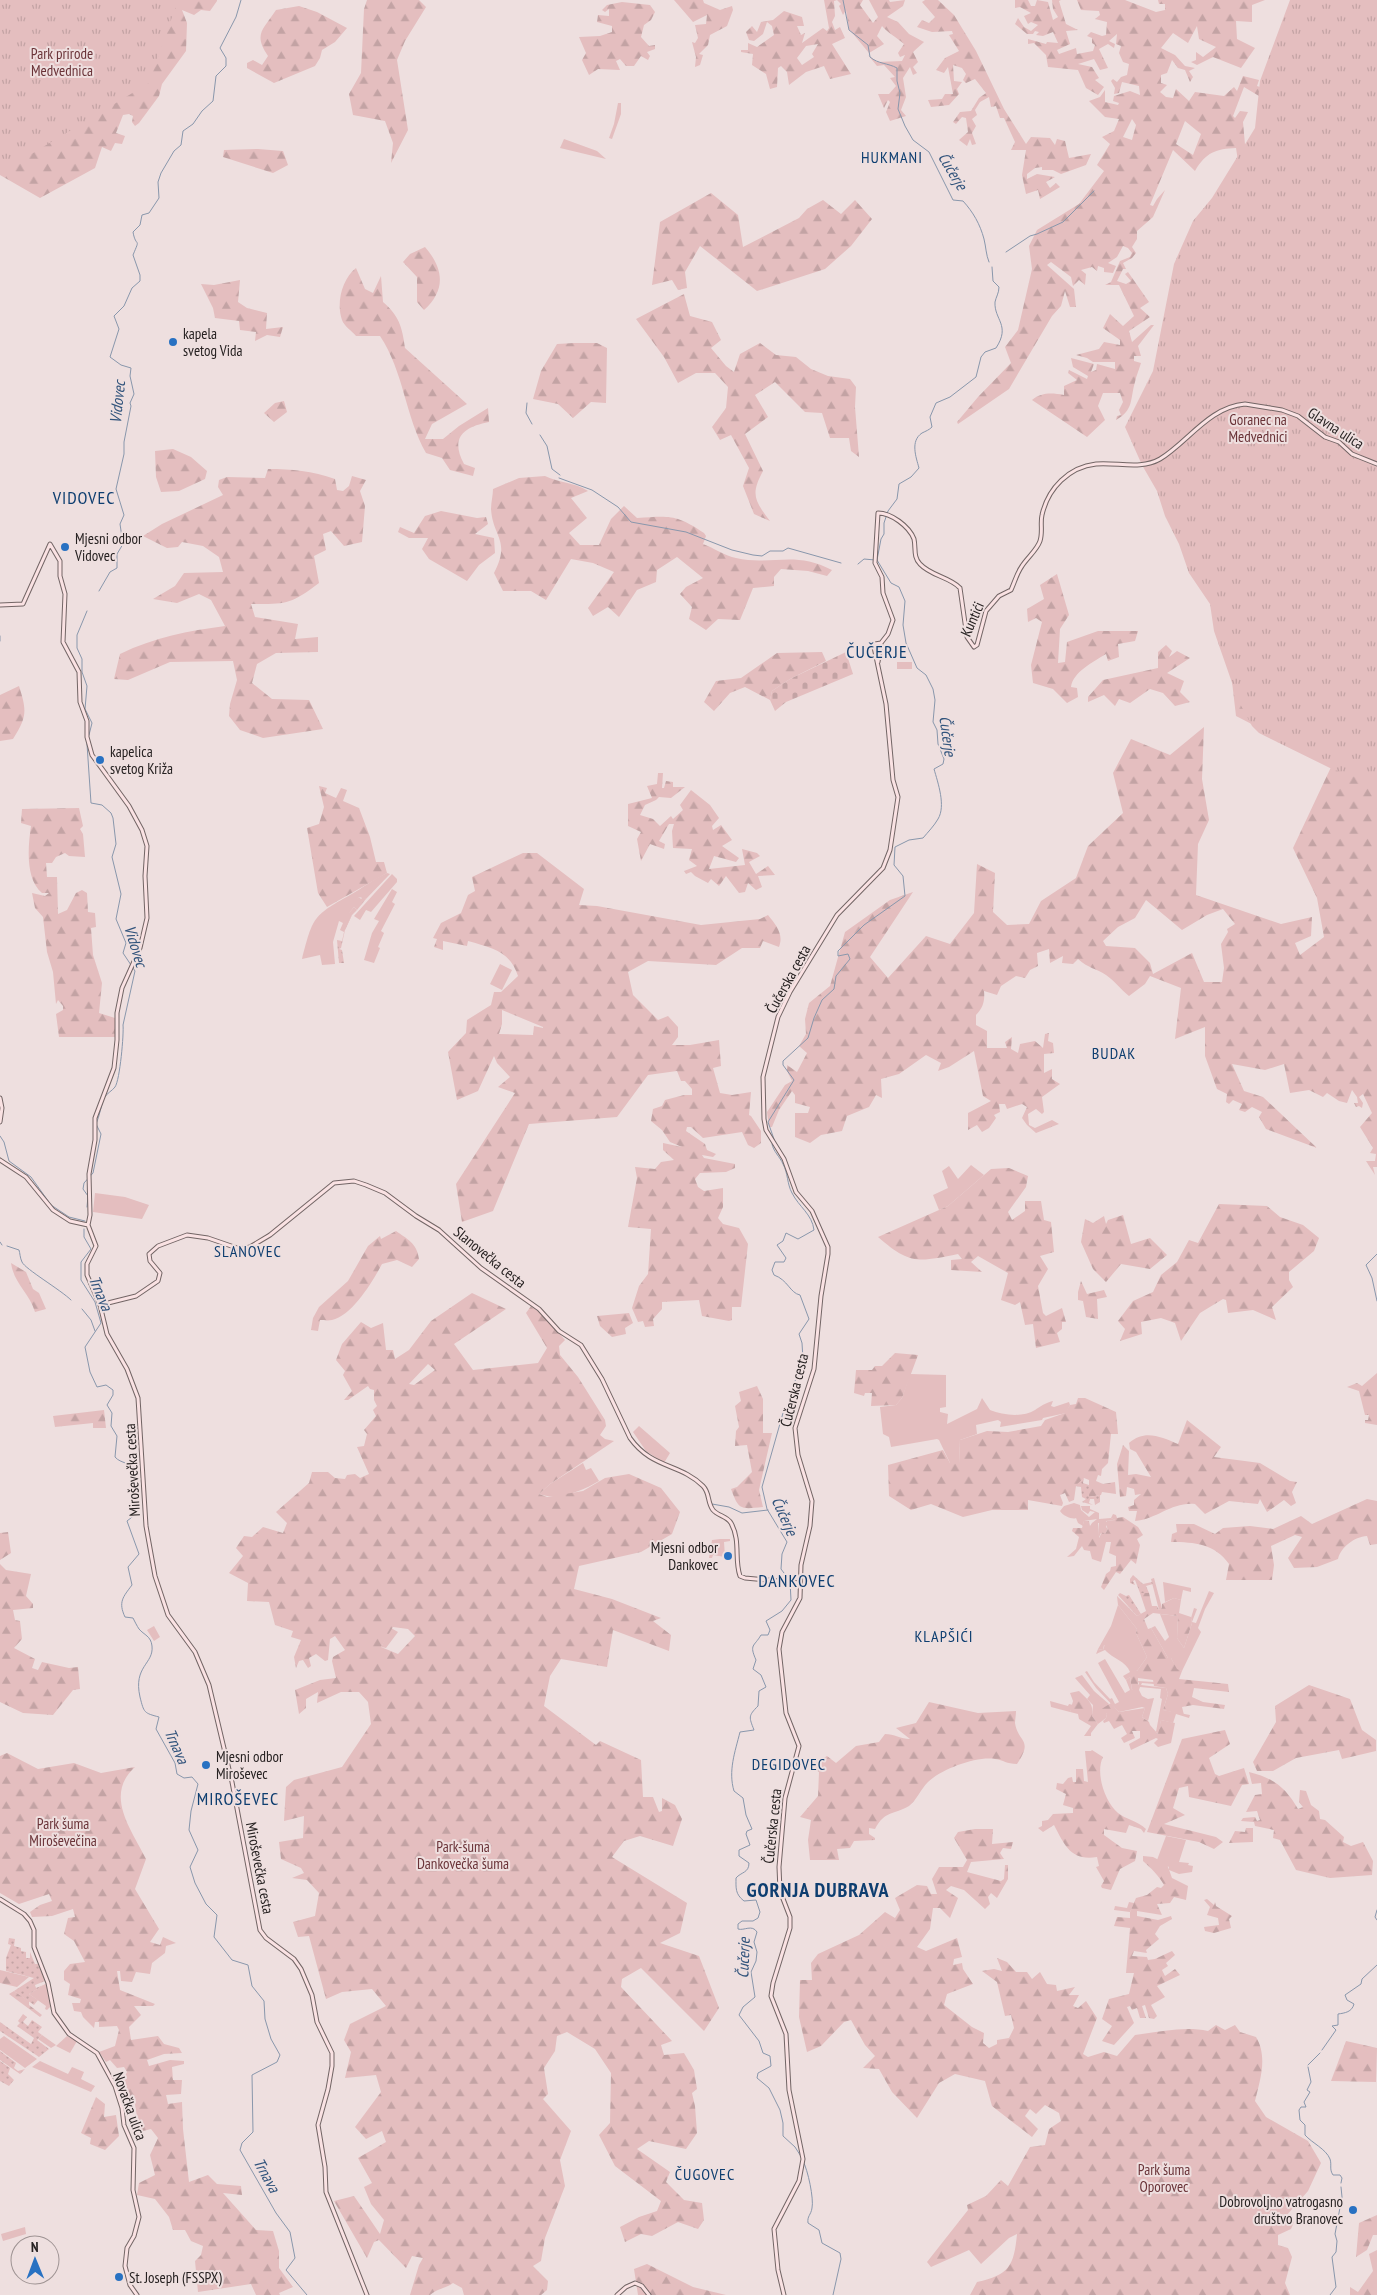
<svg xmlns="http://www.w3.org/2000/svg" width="1377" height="2295" font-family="'PT Sans Narrow',sans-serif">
	<defs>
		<pattern id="forest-firs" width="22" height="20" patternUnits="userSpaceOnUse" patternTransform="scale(1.25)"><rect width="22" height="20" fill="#e4bebf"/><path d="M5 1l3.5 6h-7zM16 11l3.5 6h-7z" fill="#c3a3a4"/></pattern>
		<pattern id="cemetery-stones" width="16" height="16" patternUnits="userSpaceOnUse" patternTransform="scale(1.25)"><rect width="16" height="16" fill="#e4bebf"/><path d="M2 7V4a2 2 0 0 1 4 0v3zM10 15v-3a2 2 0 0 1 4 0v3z" fill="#c3a3a4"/></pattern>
		<pattern id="park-tufts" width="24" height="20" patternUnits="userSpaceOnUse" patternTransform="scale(1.25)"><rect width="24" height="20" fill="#e4bebf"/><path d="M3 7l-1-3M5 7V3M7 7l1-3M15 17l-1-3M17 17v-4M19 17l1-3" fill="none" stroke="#c3a3a4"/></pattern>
		<pattern id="garden-dots" width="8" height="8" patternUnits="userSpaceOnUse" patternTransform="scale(1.25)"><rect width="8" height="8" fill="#e4bebf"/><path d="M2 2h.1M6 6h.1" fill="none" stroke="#c3a3a4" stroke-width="1.8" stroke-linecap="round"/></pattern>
	</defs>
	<rect width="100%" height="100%" fill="#eedfdf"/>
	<!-- grass -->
	<path fill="#e4bebf" d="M618,103H621V114L612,139L609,138L614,124Z
		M564,139L597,151L606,159L560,148Z
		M897,662H912V669H897Z
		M387,873L390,874L366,899L359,897L349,913L354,907L357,910L352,915L344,932L340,930L343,923L339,921L333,942L335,964L322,965L320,955L302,959C313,918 312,916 350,895C363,888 373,879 387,873Z
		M392,874L397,879V882L371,912L366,910L360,920L354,916Z
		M392,889L397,892L392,902L395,904L381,931L384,933L378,947L380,948L374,963L364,960L372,933L379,921L374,919Z
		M500,964L512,970L502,990L490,984Z
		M971,1165L984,1175L948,1206L939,1210L933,1195L948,1188L942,1171L949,1166L958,1179Z
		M95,1193L125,1197L149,1205L142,1219L93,1212Z
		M910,1374L946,1375V1407L940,1408V1412L948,1414L947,1424L977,1409L982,1398L990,1410C1003,1415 1022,1418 1035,1410C1041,1406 1045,1403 1053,1401L1051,1406L1054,1407L1069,1402L1070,1405L1066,1413L1043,1418L1042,1420L1000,1427L1001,1422L998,1420L976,1425L977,1434L960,1440L959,1463H950L939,1440L937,1439L891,1447L889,1437L883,1434L880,1407L896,1405L902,1398Z
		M639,1426L670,1453L664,1463L646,1451L633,1432Z
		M583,1463L586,1470L591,1468L599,1481C582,1491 558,1501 539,1494L550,1484Z
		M1074,1503L1080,1505L1081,1510L1089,1517L1095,1512L1090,1511L1088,1514L1082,1510L1081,1506H1090V1509L1099,1513V1519L1111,1518L1115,1520L1106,1521V1527L1108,1529L1105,1534L1101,1533L1098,1539L1099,1523H1092L1097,1519L1084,1521L1083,1526L1078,1523L1076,1518C1073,1520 1063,1516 1060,1511L1064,1506Z
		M720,1539H730V1541L724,1542L725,1557L713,1555L712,1558H709L712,1540Z
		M1154,1578L1162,1608L1159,1610L1151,1579Z
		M1163,1582L1191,1588V1592L1183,1590L1181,1600L1174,1598L1165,1602Z
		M1209,1591L1214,1593L1205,1609L1198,1628L1201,1632L1182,1671L1177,1670L1171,1658H1168L1151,1628L1155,1626L1165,1641L1169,1637L1160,1614L1178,1616L1177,1638L1184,1648L1192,1623L1191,1618L1194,1608L1197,1609L1192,1622L1196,1623Z
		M1118,1605L1137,1629L1136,1633L1147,1657L1137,1671L1104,1645L1103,1650L1098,1649L1111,1626Z
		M154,1626L160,1637L154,1641L147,1630Z
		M391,1628L398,1632L386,1648L381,1647Z
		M1105,1659L1125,1693L1130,1690L1126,1680L1130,1677L1132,1690L1139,1684L1138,1681L1154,1682V1684L1142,1683L1141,1685L1166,1688L1168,1694L1163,1710L1190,1715L1189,1718L1176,1714L1173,1723L1161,1720L1159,1734L1156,1732L1162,1699L1160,1698L1161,1689L1140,1687L1139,1690L1142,1696L1148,1699L1154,1698L1148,1721L1142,1717L1145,1708L1142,1707L1119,1712L1096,1688L1085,1672L1087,1671L1094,1682L1110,1699L1112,1698L1115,1704L1119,1702L1098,1663Z
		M1082,1675L1094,1691L1109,1704L1104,1711L1107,1714L1106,1718L1098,1724L1092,1716L1093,1705L1087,1699L1090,1695L1075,1678Z
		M1050,1701L1068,1706L1069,1704L1073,1705L1070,1712L1051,1707Z
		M1166,1836L1186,1840L1179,1862L1189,1863L1188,1865L1193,1866L1192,1872L1179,1874L1169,1870V1867L1157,1860Z
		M1129,1902L1134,1903L1130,1912L1114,1910L1115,1906L1127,1908Z
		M47,1983L51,2006L47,2010L45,2009L46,2006L29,1994Z
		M42,2035L56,2045L51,2048L38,2039Z
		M4,2036L37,2059L25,2068L0,2050V2039Z
		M67,2036L77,2041L70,2053L56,2046Z
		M40,2061L68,2074L72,2067L84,2072L81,2079L95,2086L91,2092L32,2067Z
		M25,2227L26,2234L3,2241L1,2234Z"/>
	<!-- forest -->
	<path fill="url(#forest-firs)" fill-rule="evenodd" d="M0,0H217V1L210,11L201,10L194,15L182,10L187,23L186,51L162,84L159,96L139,123L135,126L132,122L133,116L129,114L123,115L116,133L125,136L122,144L115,143L111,151L102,147L95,168L40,198L0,175Z
		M367,0H419L426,7L405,41L397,60L408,130L391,163L393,143L385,121L353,115L349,94L361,73L364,9Z
		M674,0H703L704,3L720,10L732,6L733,10L727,26L710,35L708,45L699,54L703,55L700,65L695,67L696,57L692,42L695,43L698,38L695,25L706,24L707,15L693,22Z
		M824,0H863L860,5L873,23L878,17L869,0H889L890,2L905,0L903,6L887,17L898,22L909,34L924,42L913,52L918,62L913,67L917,73L913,75L910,67L903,78L906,97L901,110L906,116L890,121L886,112L890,102L888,100L884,108L878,94H889L896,86L890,78L895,77L884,65L877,66L868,55L877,62L902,61L905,55L900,57L898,53L904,44C896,37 888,33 882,26L877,36L884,44L869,53L849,29L846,10L843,15L839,6L841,4L837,0L834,1L835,16L832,22L835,30L840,27L845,38L832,44L851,74L830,79L824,66L806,72L789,85L787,72L781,66L778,68L777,87L770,89L766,74L752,65L753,54L741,52V50H748V43L757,47L774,35L772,26L767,22L763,34L754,41L749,40L746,32L752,26L757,32L761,22L773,20L784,11L802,17L804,26H797L801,35L805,33L802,43L823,28L827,31L829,28ZM818,44L812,54L814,57L802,65L797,58L806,46Z
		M925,0H938L954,15L976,51L1004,109L1026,144L1031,137L1050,138L1055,145L1057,139L1065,141L1069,158L1091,154L1086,165L1061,174L1053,170H1042V167L1035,168L1027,174V179L1037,174L1055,177L1046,182L1050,188L1056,183L1060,187L1040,199L1038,190L1026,194L1022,175L1026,150H1011L1015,142L1004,118H1000L996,106L991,107L989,97L980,102L975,110L977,115L972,119L976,126L972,133L976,144L972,145L970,139L967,146L959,140L968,132L966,118L962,117L956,124L953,122L960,112L971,111L979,98L986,93L975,79L966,83L963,80L966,74L962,68L953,65L954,81L962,82L957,89L959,94L949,105L931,107L928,100L942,99L945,94H953L948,67L944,73L936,70L945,58L959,51L949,35L953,34L952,31L932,32L917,27L922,20L929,23L935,17L922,2Z
		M1015,0H1028L1031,6H1035L1037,0L1048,2L1053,20L1058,17L1053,9L1052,0H1061L1059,1L1066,24L1078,30L1066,31L1070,44L1057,50L1059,54L1076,48L1077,54L1093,51L1095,45L1092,43V38L1087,36L1091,32L1102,36L1106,35L1107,22L1095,19L1100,15L1099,11L1081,10L1077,0H1125L1156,12L1165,10V4H1159L1158,0H1265L1252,5V22L1236,21L1237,39L1255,48L1241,68L1213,57L1197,65L1191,62L1196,60V52L1203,57L1216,47L1199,39L1197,26L1188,43L1173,33L1161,48L1175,55L1185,66L1195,68L1189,71L1193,77L1190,82L1185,70L1178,68L1172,60L1167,73L1161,75V83L1167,85L1160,92L1166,97L1173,98L1176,89L1189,101L1195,92L1224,96L1234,87L1237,91L1243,76L1259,80L1257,86L1260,87L1259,96L1244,87L1233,116L1235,118L1240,111L1248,112L1243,122L1246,156L1238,161L1236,148C1216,149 1206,152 1195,171L1173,150L1150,205L1153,206L1157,199L1165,190L1153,217L1137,231V239L1132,247L1136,253L1132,258L1123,263L1126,269H1123L1117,281L1126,284L1131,281L1125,274L1128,272L1149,302L1140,308L1150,317L1129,331L1132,342L1151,325H1154L1138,346L1141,356H1134V361L1141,363C1139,370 1136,376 1135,382C1130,399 1134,410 1116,420L1117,416L1121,415L1119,410L1123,402L1120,393H1103L1098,406L1105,420L1087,437L1032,400C1042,392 1052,393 1064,395V386L1077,380L1068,373L1069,370L1087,379L1088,376L1073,367L1071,358L1094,364L1091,372L1096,370L1097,364L1115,369V362H1093L1087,358L1076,355L1099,349L1104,342L1120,345V340L1103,328L1110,314L1123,326L1134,316L1119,285H1105L1111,282L1120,261L1130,257L1132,253L1128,248L1123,246L1117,257L1108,263L1116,266L1113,273L1104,272V268L1098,266L1097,271L1092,267L1081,270L1086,274L1085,285L1079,280L1073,286L1071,277L1051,262L1047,265L1074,289L1076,307H1070L1065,291L1061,306L1052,316L1009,389L958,424L957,422L978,397L1011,363L1005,347L1018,330L1032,269L1029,246L1037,230L1079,204L1104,171L1097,165L1110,144L1102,137L1114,131L1119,119L1105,117L1089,101L1100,97L1105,90V102L1118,105L1119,103L1113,101L1114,96L1130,91L1140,95L1139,86L1122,82L1119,93L1114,94L1115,88L1111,81L1113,79L1117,82L1121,77L1127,75L1129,64L1123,62L1119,53L1121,46L1116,44L1117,34L1109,41L1115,44L1114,48L1108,44L1099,49L1108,68L1100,70L1094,59L1078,64L1092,67L1099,78L1095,80L1104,87L1098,95L1086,88L1078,70L1048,67L1046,55L1034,43L1028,44V39L1046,44L1047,42L1058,43L1053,32L1043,36L1036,35L1039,32L1035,31L1033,34H1027L1015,24L1018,18L1024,27L1031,31L1038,25L1031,22L1028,24L1024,16L1031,13L1020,7L1015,8ZM1132,119L1136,125L1132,140L1123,137ZM1185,121L1201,134L1193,155L1176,144Z
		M622,2L650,5L655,12L651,20L644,25L641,37L649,46L655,45V49L647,52L650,56L648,60L641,56L634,66H626L620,59L616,61L620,70L598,69L589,75L582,60L586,53L579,37L600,36L612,32V26L597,22L598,15L609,16V9L605,12L602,10L607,5Z
		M299,6L317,12L347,28L335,42L322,50L320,58L315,66L274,83L247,68V63L253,60L262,65L268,56C253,34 263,30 276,10Z
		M258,149L283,151L288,165L273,173L223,157L224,150Z
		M711,193L738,215L743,247L799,218L807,209L823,200L841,214L855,200L872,219L851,246L825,269L757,291L700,246L685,272L687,288L678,290L672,280L652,285L660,222Z
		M425,247C444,269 446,290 424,310L417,302V277L403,262L410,254Z
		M356,268L365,289L373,293L381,276L383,302C399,316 402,326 405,348L467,404L432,424L425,439H443L459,426L488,408L489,422C463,427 450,438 464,464L475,468L473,476L450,470L442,458L426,453C405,416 404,372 380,336H356C352,331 344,326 342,320C336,303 342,279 356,268Z
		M240,280L238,302L247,308L267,313L266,329L283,327L280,337L267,335L255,341L256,332L240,330L239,321L215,318L213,308L201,284L214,285Z
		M684,294L690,316L712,322L721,340L711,348L726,366L734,372L740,354L760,343L776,355L796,357L811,369L828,376L850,379L856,387L855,407L859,457L851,451L849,438H830L822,413L805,412L775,382L755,395L768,417L745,434L763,471C750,495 755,501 770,521L754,514L743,486L749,468L731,435L720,440L712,427L726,408L728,387L715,373H696L678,383L664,357L636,319Z
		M574,343H597L607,348L606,403L591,402L573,418L558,404L533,399L541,371L557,344Z
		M284,401L287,412L274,422L264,413L275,403Z
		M173,449L191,457L207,471L205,479L179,491L161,492L156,477L155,451Z
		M268,469C292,469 312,471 335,479L337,490L343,491L349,486L352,476L366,480L360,491L365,506L362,542L344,546L331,531L323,534L326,550L314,556L319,583C290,605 286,604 251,604L255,617L298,624L295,639L318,637V652L276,653L257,664L252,683L272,699L309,700L323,729L263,738L240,730L229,716L230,704L237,680L233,661L170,662L128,680L114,679L120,654C155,637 188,631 225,626L211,600L199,594L177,603L153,599L175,586L184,573L223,572L219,557L203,546L182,542L178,547L167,548L143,536L162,524L223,495L218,487L219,480L227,477L265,478Z
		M545,476C559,483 574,482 588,491L571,498L587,518L569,533L580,545H599L611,519L624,506L637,518C669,516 676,514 704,533L706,536L703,544C714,548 725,556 736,558C771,566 795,550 832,570L827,576L808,571L781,569L774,577V586L753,588L740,620L718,619L706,630L689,619L692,607L680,594L686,587L703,578L677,557L657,570L656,582L637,590L619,617L608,607L593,616L588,608L614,572L593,563L571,559L546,600L531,591H503L494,573C511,540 493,538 491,509C491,502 493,495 493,489L519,478Z
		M441,511L477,518L486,517L488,524L475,534L494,538L495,553L479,565L467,581L429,559L422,549L428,538H409L398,532L400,527L414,533L425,516Z
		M1057,574L1069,615L1060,629L1058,663L1065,662L1067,642L1098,631H1138L1135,641L1118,644L1119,657L1108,661L1106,654C1093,662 1073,672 1071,687L1077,688L1078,697L1067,703L1053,689L1033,683L1031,665L1042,622L1036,618L1028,622L1027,609L1044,599L1040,585Z
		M1166,645L1172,651L1169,657L1177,651L1190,658L1167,673L1184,681L1180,692L1190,702L1175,706L1163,693L1150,689L1130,703L1119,699L1115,706L1104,695L1088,702V697L1103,680L1158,668V652Z
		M822,652L826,661L790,679L772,691L770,700L745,687L730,693L714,711L704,702L716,681L741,678L777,653Z
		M1231,673L1377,773V1167H1373L1375,1175L1366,1161H1375L1376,1154L1370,1153L1373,1148L1360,1127L1372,1113L1363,1094L1359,1097L1363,1103L1362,1108L1359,1106L1356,1107L1354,1103H1358L1357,1097L1352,1090L1347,1103L1339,1101L1327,1093L1323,1097L1309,1090L1290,1093L1284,1064L1265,1070L1232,1064L1244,1091L1263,1097L1317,1148L1266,1129L1259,1117L1262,1112L1252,1107L1245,1112L1239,1110L1242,1104L1233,1100L1229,1104L1226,1102L1227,1094L1217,1089L1205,1056V1027L1175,1039L1181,988L1150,976L1145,984L1129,996C1121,990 1115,981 1106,975C1096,968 1089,969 1078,959L1073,964L1062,963L1063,956L1050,963L1049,949L1037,953L1038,966L1030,970L1025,978L1016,976L1001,986L997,995L984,991C985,1001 983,1008 976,1015V1025L987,1031V1048H1007L1005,1042L1012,1037L1011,1049L1018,1053L1020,1044L1035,1041L1043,1048L1045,1034L1049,1033L1048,1041L1053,1043L1054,1053L1044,1054V1073L1052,1069V1079L1060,1084L1042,1097L1044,1112L1042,1114L1036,1109L1028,1114L1029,1125L1035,1128L1052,1120L1059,1124L1036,1133L1027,1125L1022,1118L1027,1107L1022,1104L1007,1109L1005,1104H999L1000,1112L994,1115L996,1118L989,1128L982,1132L977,1125L968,1130V1113L991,1101L983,1096L974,1051L949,1067L938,1071L941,1063L926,1055L899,1074L881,1079L882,1098L876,1095L869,1107L847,1116L842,1131L821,1135L810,1143L795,1137V1113H808L810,1107L795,1103V1095L792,1091L779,1110L772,1127H769L767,1112L785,1085L792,1081L787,1071V1065L797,1072L807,1053L799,1046L806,1034L805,1019L809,1003L830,986L845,932L890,900L913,892L870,957L888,978L926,936L950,944L974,913L977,864L995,873L993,912L1007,925L1029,924L1041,901L1076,878L1088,846L1123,813L1113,773L1131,739L1170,755L1204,727L1202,779L1209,820L1198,844L1196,895L1281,924L1312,917L1311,936L1295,943L1300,955L1324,937L1317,898L1293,848L1332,765L1236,716ZM1146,900L1182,930L1207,915L1223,909L1235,924L1227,929L1228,932L1221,944L1224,968L1222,982H1204L1192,953L1153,974L1150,963L1135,948L1106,946L1103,941L1118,927L1135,918Z
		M19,686C27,711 27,717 13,739L0,741V695Z
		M658,773H663L662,788H664L666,781L673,782V787H685L671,798L659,797L656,800L645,805L640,815L653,819L660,826L671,816L673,819L683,810L680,805L691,790L710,805L719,818L712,826L713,830L721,825L732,840L722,846L739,858L736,862L714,856L709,869L745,865L742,849L757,853L760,856L749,862L756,874L768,866L775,875L758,876L762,887L756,890L748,883L745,892L739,893L726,876L719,886L711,879L708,883L695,876L691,872L686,874L684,871L697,866L689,860L692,849L673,848L672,831L674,824H669L659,841L665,844L664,849L650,844L641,861L637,839L641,832L628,826V804L652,798L647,786L657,784Z
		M319,786L327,788L325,793L336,798L341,788L347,790L343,801L359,808L370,837L376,862H384L387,873L327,907L318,893L307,828L319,824L324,807Z
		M79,808L83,826L80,829L83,834L85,857L69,856L65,853L56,857L52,863H46L47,877H57L58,914L67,910L76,893L82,890L87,893L88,912L95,913L96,927L91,928L93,955L102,983L99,1013L115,1018L116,1037H59L56,1014L63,1010V1006L58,1000L56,1004L53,972L47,952L43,917L35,908L32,893L45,896L49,893H42C25,879 28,846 31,826L21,823L22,809Z
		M523,853H537L584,889L579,905L597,906L701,925L760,919L768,915C776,925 784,934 779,947L763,941L760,948H742L716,965L648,961L628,972L633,995L658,1020L668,1016L678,1027V1037L672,1045H690L719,1040L721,1066L713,1068L720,1093L732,1095L751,1092L749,1115L751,1116L761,1131V1143L754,1148L748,1145L742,1132L703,1138L691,1127H687L686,1131L705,1144L707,1150L716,1154L713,1157L702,1155L704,1158L735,1164V1168L726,1172L700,1173L695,1179L698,1187L704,1191L723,1188V1207L718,1218L723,1224L739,1228L748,1244L741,1307H732V1320L729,1321L702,1316L699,1300L662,1302V1309L653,1319L654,1326L645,1327L643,1321L638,1322L632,1308L639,1286L648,1274L651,1229L628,1227L637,1178L635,1167L655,1169L661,1162L674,1160L663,1150V1143L682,1147L670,1142L662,1130L651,1121L653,1109L662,1106L665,1100L684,1095H692V1089L685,1081H681L677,1071L648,1075L617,1117L529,1124L493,1211L462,1222L456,1184L515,1093L498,1087L510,1077L497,1063L494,1056L478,1091L457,1100L448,1052L466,1033L467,1020L491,1005L494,992H501L518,976C510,951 492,948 468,941L467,946L443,941V950L434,947L437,939L433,938L441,923L461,913L468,895L475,891L472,877ZM502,1010L543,1027V1028L534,1026L533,1035L499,1034L502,1024Z
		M359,897L361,899L363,897L366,899L357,910L354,907L349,913L345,911Z
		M1009,1168L1028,1176L1026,1187L1008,1212L1012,1220L1025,1211V1201H1041L1044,1220L1051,1222L1054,1252L1040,1256L1048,1269L1038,1286L1043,1313L1046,1316L1062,1308L1066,1322H1062V1329L1057,1333L1060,1342L1036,1348L1033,1324L1025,1325L1020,1302L1015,1305L1001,1300L1008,1273L978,1256L971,1262L982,1272L951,1270V1260L962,1259L958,1254C918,1262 910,1265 878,1237L948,1206L991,1169Z
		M1219,1204L1267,1206L1280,1217L1303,1225L1319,1238L1314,1251L1289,1272V1280L1293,1287L1272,1307L1276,1320L1253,1310L1228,1313L1226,1300L1223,1299L1200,1313L1181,1341L1175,1323L1161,1318L1141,1322L1142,1334L1120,1341L1125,1329L1118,1321L1133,1301L1153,1292L1161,1275L1177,1262L1189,1240L1198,1243Z
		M1123,1215L1131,1244L1150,1238L1167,1255L1150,1269L1121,1264L1106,1282L1093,1269L1081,1242L1085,1219L1093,1223L1104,1216L1106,1224L1108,1220Z
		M396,1231C407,1239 417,1243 419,1259L412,1267L397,1260L382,1264C373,1281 352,1316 332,1320C328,1321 323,1320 320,1320L318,1331L311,1330L313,1318L319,1307L348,1281L368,1246L380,1236L381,1239Z
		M11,1263L26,1272L33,1289L39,1293L46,1309L35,1312C29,1292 14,1284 11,1263Z
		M1081,1281L1087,1294L1104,1290L1107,1297L1097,1299L1098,1319L1086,1317L1083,1301L1078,1300V1292Z
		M472,1293L506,1309L454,1344L473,1370L538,1363L547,1348L526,1313L531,1306L542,1314L565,1340L559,1346L560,1355L578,1377L605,1420L606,1426L600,1435L605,1439L614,1441L550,1484L539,1494L547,1497L583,1491L605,1478L629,1474L661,1488L680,1512L672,1534L641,1552L579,1566L574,1589L612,1599L661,1618L653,1621L671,1635L669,1651L613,1630L607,1667L561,1659L550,1676L544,1706L596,1745L600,1741L641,1760L643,1797H653L659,1812L662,1811V1798L675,1805L682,1819L673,1846L640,1836L624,1841L612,1857L687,1903L680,1933L660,1943L699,1956L719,2008L704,2031L641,1968L622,1979L621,1987L672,2041L661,2045L664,2055L684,2053L694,2070L697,2089L692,2093L695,2106L697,2133L686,2149L649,2141L637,2149L670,2172L666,2182L684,2200L702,2203L704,2220L698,2229L678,2222L652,2236L641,2234L625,2242L620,2227L639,2217L657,2211L661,2201L615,2166L599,2135L610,2123L611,2073L595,2049L567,2032L557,2036L555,2051L544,2068L548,2094L543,2099L571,2131L560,2160L565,2186L545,2238L541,2261L533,2266L548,2281L547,2290L541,2295H464L462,2288L453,2283C445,2289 438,2288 430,2295H410L419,2265L423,2258L412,2256L406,2268L379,2240L374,2242L367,2258L334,2201L354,2196L380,2234L384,2220L371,2204L364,2187L372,2183L358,2158L386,2142L382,2131L366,2139L355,2127L381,2092L376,2075L345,2078L351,2052L344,2040L350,2024L386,2006L372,1989L342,1992L326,1999L309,1936L298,1937L293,1922L315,1916L319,1893L307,1880L292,1878L304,1873L301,1868L281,1859L279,1842L303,1838L304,1816L284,1821L286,1787L294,1780L342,1767L371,1724L368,1702L359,1692H341L317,1703L318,1692L306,1699V1708L299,1714L295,1690L320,1680L336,1678L332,1661L333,1657L345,1650L335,1636L330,1639L328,1660L325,1661L316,1654L309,1658L311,1666L308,1668L303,1660L299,1661L296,1668L294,1657L301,1640L291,1637L293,1631L275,1625L269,1602L247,1601L248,1583L229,1573L243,1556L236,1548L244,1536L252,1537L263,1527L283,1533L287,1523L276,1512L309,1483L312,1472H328L335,1478L345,1479L347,1475L355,1474L360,1478L369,1474L357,1447L364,1446L367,1434L364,1430L376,1416L373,1410L377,1406L374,1400V1390L370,1389L368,1386L348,1400H344L352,1391L343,1375L345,1371L336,1360L342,1344L361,1322L371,1328L383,1323L386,1350H393L395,1359L409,1350L431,1321ZM428,1364L435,1370L414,1385L409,1384ZM393,1627L408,1629L415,1636L398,1654L381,1647Z
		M629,1313L633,1323L625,1328L626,1334L612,1337L600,1326L597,1316Z
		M895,1353L918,1355L902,1398L896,1405L871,1406L872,1393H865L864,1396L854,1393L856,1370H872L875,1366H882Z
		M1377,1373V1425L1365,1423V1420H1368L1369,1415H1365L1359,1391L1347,1387L1357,1383L1362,1386Z
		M757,1386L763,1399V1433H772L759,1490L763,1507C741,1509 739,1511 731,1489L737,1487L752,1472L747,1445L735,1446L736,1431L739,1427L735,1406L741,1401L739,1392Z
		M1078,1398H1085L1116,1412L1118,1434H1111L1108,1463L1102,1469L1101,1476L1098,1475L1096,1481L1103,1484L1115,1482L1116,1494L1102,1492L1101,1495L1089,1497V1480L1084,1478L1076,1486L1074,1500L1069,1502L1065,1493L1060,1495L1063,1503L1062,1506L1028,1500V1510H992L963,1517L931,1504L911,1510L889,1496L888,1465L943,1450L950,1463H959L960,1440L987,1431L1008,1432L1041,1426L1045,1420L1065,1413L1070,1405L1076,1404Z
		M104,1410L106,1428H93V1423L55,1427L53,1416Z
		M1187,1420L1221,1447L1214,1457L1260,1463L1290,1481L1297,1482L1292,1492L1296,1503L1291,1506L1284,1500L1267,1512L1260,1499L1258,1504L1229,1501L1205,1514L1195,1504C1171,1502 1158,1519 1135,1521L1137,1511H1129L1128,1507L1134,1505V1500L1141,1494L1135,1495L1134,1489L1127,1487L1126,1496L1120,1497L1117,1464L1123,1445L1129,1451L1128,1475L1136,1474L1151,1477L1136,1452L1130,1449L1129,1443C1145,1429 1161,1437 1178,1444Z
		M1367,1499L1377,1501V1544L1370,1545L1367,1536C1354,1537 1341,1547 1338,1559L1317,1567L1294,1568L1288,1558L1302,1537L1295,1535L1271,1546L1274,1565L1272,1580H1226L1229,1564C1215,1544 1195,1542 1171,1542L1172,1534L1177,1532L1176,1524H1194L1215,1534L1223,1528L1250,1526L1273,1529L1301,1516L1312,1524Z
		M1113,1514L1116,1515L1117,1518L1123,1517L1138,1527L1143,1535L1137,1539L1140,1545L1136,1564L1131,1560L1120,1574L1116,1572L1104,1590L1101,1587L1106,1574L1110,1571L1111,1567L1116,1566V1556L1109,1553L1111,1542H1106L1101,1562L1092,1559L1090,1551L1084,1550L1082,1546L1074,1556L1067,1557L1076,1549L1079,1537L1072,1531L1073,1528H1082L1084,1521H1089L1090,1526L1092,1523L1098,1522L1099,1538L1102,1532L1105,1534L1108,1529L1105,1523L1107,1521L1115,1520L1111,1518Z
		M8,1532L11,1553L0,1560V1533Z
		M0,1564L6,1570L31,1574L26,1596L33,1604V1608L13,1610L15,1620L20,1621L22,1639L14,1648L35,1659L32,1668L38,1670L42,1662L69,1668L78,1667L80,1689L73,1690L53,1715L23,1713L0,1702Z
		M1142,1592L1149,1593L1152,1606H1157L1159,1610L1162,1608V1604L1174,1598L1181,1600L1179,1613L1191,1617L1192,1623L1184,1648L1177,1638L1178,1616L1153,1613L1144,1619L1148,1629L1151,1628L1168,1658H1171L1177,1669L1182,1671L1179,1679L1228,1684L1229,1692L1194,1688L1192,1697L1203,1702L1225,1705L1224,1709L1193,1705L1182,1707L1184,1715L1163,1710L1168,1694L1166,1688L1154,1686L1153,1680L1138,1678V1687L1132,1690L1130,1677L1126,1680L1123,1676L1130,1672C1126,1661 1113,1659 1105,1650L1096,1654L1098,1649L1103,1650L1105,1644L1132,1663L1137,1671L1147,1657L1136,1633L1137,1629L1118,1605L1117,1596L1137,1616L1146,1611L1140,1593Z
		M1309,1685L1350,1699L1362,1730L1376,1740V1751L1342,1759L1339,1750L1296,1758L1273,1771H1257L1253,1762L1276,1722L1275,1706Z
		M1079,1691C1088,1700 1094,1703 1092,1716L1098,1724L1091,1733V1736H1084L1091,1726L1079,1719L1078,1714L1070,1712L1073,1701L1070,1693Z
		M929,1702L978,1713L1016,1711C1016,1715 1015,1720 1015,1723C1018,1743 1034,1739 1017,1764C1006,1764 1004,1760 995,1759C976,1756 942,1769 928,1782C921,1789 916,1801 909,1806C894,1815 885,1810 875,1829L869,1828V1834L875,1838V1840L854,1841L850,1848L837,1849L839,1860H810L808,1840L811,1820L800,1817L818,1796L819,1772L810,1766L827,1756L836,1763L856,1746L879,1742L885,1734C894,1734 901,1739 910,1739L896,1728L916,1723Z
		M1111,1703L1119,1712L1145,1708L1142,1717L1149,1722L1150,1725L1158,1734L1161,1720L1175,1723L1171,1743L1158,1747L1154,1743L1158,1739L1156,1738L1131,1750L1129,1744L1140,1738V1731H1132L1135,1738L1124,1743L1121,1738L1127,1734L1122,1725L1114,1729L1109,1721L1104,1723L1103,1721L1106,1718L1107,1714L1100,1710Z
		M1225,1730L1230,1744L1209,1758L1215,1774L1219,1776L1244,1768L1249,1784L1242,1785L1231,1806L1189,1797L1188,1786L1179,1788L1173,1808L1185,1815L1164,1824L1216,1837L1223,1842L1214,1849L1199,1842L1147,1832L1182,1739Z
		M1092,1750L1103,1757C1095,1773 1105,1802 1118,1813C1125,1819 1138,1821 1146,1829L1144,1833L1141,1829L1129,1825L1126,1833L1104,1829V1835L1122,1848L1137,1851L1135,1861L1120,1869L1111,1890L1102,1888L1101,1886L1104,1881L1096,1867L1099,1866L1097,1857C1071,1861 1065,1846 1054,1825L1043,1832L1038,1828L1042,1826V1821L1048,1820L1053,1814L1073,1813V1808L1063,1805L1066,1794L1056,1789L1057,1783L1063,1784L1068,1778L1072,1777L1073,1782H1076V1769H1083L1084,1781L1088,1782L1085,1751H1091Z
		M7,1753L38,1769L74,1763L101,1773L135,1767C104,1795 131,1829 146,1859L135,1889L159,1929L150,1942L160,1945L163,1937L176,1943L166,1946L165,1953L152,1963L150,1974L136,1972L132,1982L121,1981L120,1971H117L120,1990L155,2004L153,2006H134L141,2015L129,2027L131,2040L158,2036L164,2044L179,2048L182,2053L164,2054L147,2060L149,2066L170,2060L184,2061V2064L172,2067L173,2080H182L181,2094L166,2095L168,2104L182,2102L183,2129L189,2182L208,2175L217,2184L241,2186L242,2195L223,2193L256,2230L273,2231L279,2251V2268L293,2287L279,2293L280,2295H256L251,2284L198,2292L195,2261L201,2255L203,2246L191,2241L185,2230H173L169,2217L155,2199L137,2195L139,2183L155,2175L150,2155L158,2138L151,2129L135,2133L137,2117L134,2098L126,2097L120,2086L127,2072L124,2067L117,2068L110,2060L106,2062L99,2052L115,2046L119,2030L117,2026L99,2027V2022H95L94,2028L83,2017L81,2012L74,2011L72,2003H80L81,1999L68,1995L70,1984L64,1980V1971L70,1964L85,1962L74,1941L64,1934L68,1918L75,1917L73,1909L52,1916L32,1917L30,1912L40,1905L52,1901L49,1894L19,1904L0,1893V1756Z
		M1249,1772C1274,1778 1286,1788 1298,1809L1303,1807L1299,1802L1300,1790L1306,1791L1311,1805L1319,1811L1320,1819L1325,1820L1344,1837L1343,1842L1351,1846L1363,1842L1373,1861L1372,1875L1330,1878L1296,1870L1280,1840L1273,1838L1274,1830L1255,1826L1254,1822L1241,1821L1243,1818L1255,1817L1257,1821L1260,1820L1257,1811L1246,1812L1255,1795L1262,1794L1261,1783L1252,1784Z
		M1246,1828H1253V1842L1229,1843L1235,1831L1245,1832Z
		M975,1829H993L992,1844L1013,1842L1011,1849L1003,1848L1000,1853L1004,1859L971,1862L967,1872L1001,1881L1004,1879L1005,1865H1008V1879L997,1898L991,1893L988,1897L990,1904L985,1909L964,1890L951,1886L946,1890L958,1898L950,1918L940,1908H933L930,1929L917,1947L926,1951L957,1938L962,1957L954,1959L953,1965L962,1963L963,1969L973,1984L947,1994L944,2005L972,2027L984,2033L983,2043L989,2048L997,2044V2040L1009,2038L1014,2028L1011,2015L1005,2016L997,1982L982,1971L994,1969L1002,1971L997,1958L1007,1962L1016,1972H1027L1032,1979L1040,1972L1047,1984L1056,1985L1057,1991L1075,1987L1069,1995H1079L1073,2006L1078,2008L1086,2001L1097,2018L1083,2054L1088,2057L1104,2052L1117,2056L1135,2035C1159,2032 1184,2026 1208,2031L1216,2025L1225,2030L1235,2025L1240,2032L1256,2037C1268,2057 1260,2080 1255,2101L1266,2117L1308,2141L1321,2163L1308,2191L1286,2216L1294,2222L1291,2229L1278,2235V2245L1288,2248L1292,2257L1285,2283L1290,2295H970L977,2282C1009,2275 1014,2266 1017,2234L1009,2238L981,2264L969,2250L931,2267L927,2262L968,2210L967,2205L986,2196L1001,2180L1008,2186L1030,2147L1045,2145L1049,2129L1061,2121L1059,2113L1045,2105L1036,2114L1030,2109L1025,2116L1038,2129L1032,2137L992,2106L985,2081L955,2074L939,2083L917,2118L892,2092L879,2069L863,2068L875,2056L865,2045L851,2020L844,2022L821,2046L807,2052L799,2017L800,1980H812L811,1963L818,1954L859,1935L885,1912L895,1918L900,1910L895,1898L917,1885L927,1886L931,1894H937L932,1879L939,1867H963L967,1860L954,1838L958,1832Z
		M1143,1856L1153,1857L1167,1864L1172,1878L1188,1886L1186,1900L1174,1897L1170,1903L1157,1904L1162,1915L1137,1911V1916L1158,1920L1171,1916L1172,1919L1160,1926L1155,1934L1159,1939L1146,1950L1147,1953L1134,1951L1132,1956L1147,1957L1148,1960L1155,1959L1172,1951L1175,1955L1166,1963L1168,1966L1162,1970L1165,1976L1175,1969L1180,1975L1157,1986L1165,1997L1151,2005L1157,2016L1154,2019L1149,2018L1145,2005L1142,2006L1146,2018H1140L1137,2008L1132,2010L1130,2006L1127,2007L1134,2023L1114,2045L1102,2041L1112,2026L1102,2019L1109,1999L1129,1994L1134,1973H1126L1130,1928L1114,1926L1117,1917L1130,1918V1912L1136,1898L1147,1895L1157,1887L1161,1888L1164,1885C1160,1877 1150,1867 1143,1861Z
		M1207,1899L1214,1905L1215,1902L1216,1906L1232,1916L1229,1919L1231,1928L1214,1933L1205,1931L1204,1927L1219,1925L1218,1918L1207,1915L1210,1907L1204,1900Z
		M0,1970L29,1977L17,1987L0,1983Z
		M14,1991L29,2001V2005L42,2015L40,2017L9,1994Z
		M1346,2041L1377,2048L1376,2082L1331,2081Z
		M96,2097L105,2104L104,2117L116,2115L119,2136L105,2150L90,2144L91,2138L81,2133Z
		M1377,2215V2235H1373L1367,2250L1356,2257L1359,2223Z
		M1377,2250V2295H1350V2287L1358,2292L1373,2271L1369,2254Z
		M647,2264L693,2287L726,2295H638L634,2269Z"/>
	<!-- cemetery -->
	<path fill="url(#cemetery-stones)" d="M846,652L853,674L786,702L775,711L770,700L772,691L790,679Z"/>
	<!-- park -->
	<path fill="url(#park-tufts)" d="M0,0H178L149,83L0,173Z
		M1290,0H1377V784L1332,769L1259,733L1252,726L1238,700L1214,631L1210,604L1189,573L1179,544L1165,516L1157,491L1142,465L1125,427L1153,371L1174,264L1193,221L1212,198L1255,128L1260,81Z"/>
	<!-- garden -->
	<path fill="url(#garden-dots)" d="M352,915L345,930L341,948L339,949L342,950L344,963H339L337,940L342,941L345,928Z
		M1084,1478L1083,1483L1089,1485V1497L1100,1495V1502L1095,1505L1094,1499H1090L1089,1503L1093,1505L1082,1502L1086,1499L1082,1497L1081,1487L1075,1486Z
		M1133,1575L1143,1584L1152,1582L1153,1584L1146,1586L1149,1593H1140L1135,1580L1133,1581L1135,1585L1130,1583V1579Z
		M1120,1593L1126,1596L1129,1595L1141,1614L1137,1616L1118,1595Z
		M9,1938L15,1939L14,1946L21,1948V1951L26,1952V1958H30V1952L35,1964H38L45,1981L35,1985L36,1988L46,1984L29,1994L38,2000L34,2005L14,1991L34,1978L6,1971V1958L11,1945L8,1944Z
		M23,2014L27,2017L23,2022L28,2026L32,2020L42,2027L38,2032L42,2035L37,2040L49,2049L39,2057L0,2031V2022L31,2044L34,2038L17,2026L20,2023L18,2021Z
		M0,2051L16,2063L14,2068L18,2071L25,2069L20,2074L0,2060Z
		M0,2061L10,2068L8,2074L14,2080L9,2086L0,2081Z"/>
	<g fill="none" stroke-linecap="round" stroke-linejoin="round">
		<!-- stream -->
		<path stroke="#8997ac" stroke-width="1" d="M843,0L849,30L868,45L870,57C878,64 888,63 897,68V81L900,93L898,109L905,126L913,140L929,152L953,200L963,201C973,212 980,224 984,239C986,247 986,255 989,262
			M1006,252L1030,236L1037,234L1063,222L1094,191
			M527,403L526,413L532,424
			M540,435L547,446L552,469L560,475
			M559,478L592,490L618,507L631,522L686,532L732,550L753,555L762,556L770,551H783L788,548L841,563
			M858,564L864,559L875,560
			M99,591L110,572L117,568V554L123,544L120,524L124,515L116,489L124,454V442L131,406L130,403L134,394L130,376L131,368L121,365L110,357L119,329L114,316L124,306L132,288L140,281V275L133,255C141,236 136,249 133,232L140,225L142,215L149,213L159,198L158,182L161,173L174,151L181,145L183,131L193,124L202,111L213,101L216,76L226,66V58L220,48L236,17L241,0
			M87,611L77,635V648L82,659V672L87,686L85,709L92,723L89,735
			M0,636V641
			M0,1136L4,1142L9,1161L31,1177L51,1205L69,1217L85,1221
			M775,1142L768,1122L794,1080L783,1065V1061L808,1038L814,1018L822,1000L834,989L836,976L850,959L848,954L838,956V951L864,925L905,896L903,876L894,865L895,847L909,840L923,838C928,832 934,826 938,819C946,806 938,783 934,769L943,764L944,759L938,744L937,730L933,722L935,700L933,689L926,675L917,668L906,643L903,625L905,601L899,587L891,583L877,560L881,539L884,534V523L888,511L897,499L899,484L911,477L919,468C916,457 910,441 922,433C926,431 929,430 932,427L930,417L936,403L950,397L976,377L981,357L985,352L996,348C1011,325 994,320 995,302C996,297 999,293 999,287L993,281L992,267
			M772,1144C773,1151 780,1157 783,1164C788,1173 787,1184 792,1193C799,1207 812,1214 814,1230L798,1239L786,1233L783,1241L777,1245L786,1258L784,1262H775L772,1270L774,1275C788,1280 790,1293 800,1295L809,1319L799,1334L802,1343L803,1360L800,1374L792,1385L789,1403L783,1413L762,1487L767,1509L787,1542L782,1554L781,1569L790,1581L791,1600L782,1611L766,1621L770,1630L768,1635H761C754,1647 749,1644 756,1660L753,1669L761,1675L766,1687L759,1691L758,1706C748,1716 749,1717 754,1730L740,1732C735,1752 728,1771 734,1791L743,1798L746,1815L752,1829L747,1831L746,1834L750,1845L739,1850V1856L749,1863C749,1873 741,1872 736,1878C736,1888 735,1894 744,1901L756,1900L760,1912L758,1918L753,1921H742L738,1924V1929C744,1931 752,1924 757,1932L754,1942L757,1952L756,1961L751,1972L755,1997L743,2007L739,2015L759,2041L763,2053L770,2056L771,2066L758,2073L757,2078L769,2088L780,2110L783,2123V2136L795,2147L802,2158
			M87,1207L88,1196L83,1189L84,1183L93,1173L101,1134L96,1124C100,1115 101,1105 104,1098C107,1093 112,1091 115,1087C120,1080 124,1033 123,1025L135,971L123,953L126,943L116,919L121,894L112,857L116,844L113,818L111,813L102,805L91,803L87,744
			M84,1229V1237L91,1249L81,1262V1280L95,1302L101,1323L85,1347L90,1372L97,1387L106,1385L113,1390V1395L107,1405L112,1413L111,1426L117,1436L115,1457C121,1464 131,1462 136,1470L132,1478L140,1505L136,1514L127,1521L139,1554L128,1567L132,1585C123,1597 118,1602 125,1617L133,1618C135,1622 137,1626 139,1629C144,1635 151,1636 152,1646C154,1664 133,1666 140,1697C144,1713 144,1713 159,1717L156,1729L175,1763L177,1774L184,1778L192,1777L198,1784L191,1811L189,1830L198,1850L190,1867L195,1883L206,1904L217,1915L214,1937L232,1960L248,1965L252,1986L264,2001L265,2019L271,2039L280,2055L277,2062L252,2075L253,2132L242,2143L240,2150L276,2213L290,2232L295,2258L286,2270L307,2295
			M0,1242L2,1245
			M7,1246L19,1250C20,1253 20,1258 22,1262C25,1269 61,1290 71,1300
			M1377,1254L1366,1265L1372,1278L1377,1301
			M82,1309L91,1320L95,1331
			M712,1504L729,1507L742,1513L768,1510
			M1377,1910L1375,1917L1377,1920
			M1322,2050L1336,2030L1332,2026L1338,2025V2014C1345,2013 1352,2012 1354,2004L1347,2000L1345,1995L1361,1984L1362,1979L1377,1965
			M1308,2065L1320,2053
			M1308,2067L1311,2082L1307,2090L1310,2092L1304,2102L1306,2107H1301L1299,2110L1300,2120L1305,2125V2135C1312,2143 1326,2149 1330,2159C1332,2165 1329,2169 1333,2175H1340L1342,2178L1341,2183
			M803,2161C808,2170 814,2199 812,2208C811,2215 807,2216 808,2223L819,2230L822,2243L840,2253L841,2259L833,2295
			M1330,2295L1336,2287L1332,2257L1336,2252L1337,2241L1335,2234L1342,2197L1341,2187"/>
		<defs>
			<path id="secondary" d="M0,605L23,604L50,544L60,561V576L65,594L63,642L79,672L80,702L87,721V737L92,755L129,806L142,830L147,846L145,876L147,918L140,948L122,988L117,1013V1040L114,1068L95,1118V1140L89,1174L90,1215L88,1225
				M878,662L881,643
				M0,1098L2,1108L0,1122
				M0,1160L26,1177L53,1210L70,1221L88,1225
				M88,1225L96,1246L87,1264V1275L100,1305L107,1334L127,1369L138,1398L146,1526L155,1576L168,1615L195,1652L209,1685L232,1782L260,1930L266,1938L294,1959L301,1969L312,1995L317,2022L332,2053V2066L328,2089L318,2125L325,2167L326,2192L367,2295
				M100,1305L136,1296L158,1281L160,1273L150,1261L149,1254L158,1246L187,1235L208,1238L240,1249L250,1247L270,1235L334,1183L354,1181L366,1185L385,1193L416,1216L439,1230L481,1268L539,1309L559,1331L581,1345L602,1379L630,1438C652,1469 680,1463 703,1486C710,1493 707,1502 713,1510C718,1516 727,1516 731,1523C741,1541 734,1559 740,1576L745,1578L800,1583
				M0,1899L24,1914L30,1921L34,1930V1947L48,1983L54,2013L69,2034L97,2053L115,2086L122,2108L124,2125L134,2148L133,2190L139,2217L134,2236L127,2248L125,2266L130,2285L137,2295
				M617,2295L626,2287L635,2283L642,2286L649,2295
				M784,2295L778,2270L774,2229L799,2181L803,2159L789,2090L786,2034L771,1996L773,1983L790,1928V1917L780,1891L779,1867L785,1798L799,1746L786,1713L779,1649L782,1632L800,1598L801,1565L810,1526L812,1501L798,1455L795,1428L814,1369L821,1296L828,1254V1247L812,1211L796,1192L784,1159L766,1130L764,1119L763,1077L778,1017L790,992L837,915L883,868L890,850L898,797L893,780L886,704L874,647L875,644L881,643L888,634L893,620L883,593L882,577L875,563L878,513C891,513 909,526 914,539C916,548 913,557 920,564C931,576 950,577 960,588L967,637L974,647L977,645L986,611L999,596L1011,590C1015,581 1017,573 1022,566C1027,558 1037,550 1040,541C1043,532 1040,523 1042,515C1048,488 1069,467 1096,464C1117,462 1141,470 1160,459C1188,442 1209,407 1245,404L1282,410L1298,416L1325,437L1339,442L1352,454L1377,464"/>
		</defs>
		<!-- secondary casing -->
		<use href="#secondary" stroke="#726565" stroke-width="5"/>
		<!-- secondary -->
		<use href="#secondary" stroke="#fae2e3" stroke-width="3"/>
	</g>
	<!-- markers -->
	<g fill="#2871c2" stroke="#eedfdf" stroke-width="2">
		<circle cx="173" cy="342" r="5"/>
		<circle cx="65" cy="547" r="5"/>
		<circle cx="100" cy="760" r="5"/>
		<circle cx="728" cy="1556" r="5"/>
		<circle cx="206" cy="1765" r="5"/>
		<circle cx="1353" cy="2210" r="5"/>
		<circle cx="119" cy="2277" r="5"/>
	</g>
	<g text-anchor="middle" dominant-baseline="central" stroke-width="4" stroke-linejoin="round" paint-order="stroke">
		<!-- park labels -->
		<g font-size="15" fill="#6a3338" stroke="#eedfdf">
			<text x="62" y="53">Park prirode<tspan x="62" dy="17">Medvednica</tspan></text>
			<text x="1258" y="419">Goranec na<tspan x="1258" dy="17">Medvednici</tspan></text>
			<text x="63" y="1823">Park šuma<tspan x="63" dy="17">Miroševečina</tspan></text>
			<text x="463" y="1846">Park-šuma<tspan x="463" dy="17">Dankovečka šuma</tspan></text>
			<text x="1164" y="2169">Park šuma<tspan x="1164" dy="17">Oporovec</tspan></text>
		</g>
		<!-- poi labels -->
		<g font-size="15" fill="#262121" stroke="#eedfdf" text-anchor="start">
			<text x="183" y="333">kapela<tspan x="183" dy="17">svetog Vida</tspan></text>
			<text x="75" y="538">Mjesni odbor<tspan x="75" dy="17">Vidovec</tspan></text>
			<text x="110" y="751">kapelica<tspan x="110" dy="17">svetog Križa</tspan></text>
			<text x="718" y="1547" text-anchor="end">Mjesni odbor<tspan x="718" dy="17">Dankovec</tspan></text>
			<text x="216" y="1756">Mjesni odbor<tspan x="216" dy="17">Miroševec</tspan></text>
			<text x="1343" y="2201" text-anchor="end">Dobrovoljno vatrogasno<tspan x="1343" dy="17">društvo Branovec</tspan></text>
			<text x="129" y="2277">St. Joseph (FSSPX)</text>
		</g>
		<!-- street labels -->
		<g font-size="15" fill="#262121" stroke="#eedfdf">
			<text transform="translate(1336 428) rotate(33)">Glavna ulica</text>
			<text transform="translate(972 619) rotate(-66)">Kuntići</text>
			<text transform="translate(788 979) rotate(-61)">Čučerska cesta</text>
			<text transform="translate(490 1257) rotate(39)">Slanovečka cesta</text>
			<text transform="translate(794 1390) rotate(-76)">Čučerska cesta</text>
			<text transform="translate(132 1470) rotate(-93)">Miroševečka cesta</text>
			<text transform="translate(772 1826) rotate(-84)">Čučerska cesta</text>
			<text transform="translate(260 1868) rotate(79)">Miroševečka cesta</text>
			<text transform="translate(130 2106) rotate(70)">Novačka ulica</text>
		</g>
		<!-- neighbourhood labels -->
		<g font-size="16" letter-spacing="1" fill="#0e3e70" stroke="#eedfdf">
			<text x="892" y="157">HUKMANI</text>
			<text x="1114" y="1053">BUDAK</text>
			<text x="248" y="1251">SLANOVEC</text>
			<text x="944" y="1636">KLAPŠIĆI</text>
			<text x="789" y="1764">DEGIDOVEC</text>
			<text x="705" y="2174">ČUGOVEC</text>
		</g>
		<!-- water labels -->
		<g font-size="16" font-style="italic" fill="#32547c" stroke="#eedfdf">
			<text transform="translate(953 171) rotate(59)">Čučerje</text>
			<text transform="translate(117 402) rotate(-84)">Vidovec</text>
			<text transform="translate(948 736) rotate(82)">Čučerje</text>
			<text transform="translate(136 946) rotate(73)">Vidovec</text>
			<text transform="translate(101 1293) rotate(67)">Trnava</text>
			<text transform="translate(785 1516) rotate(66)">Čučerje</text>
			<text transform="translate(177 1746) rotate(66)">Trnava</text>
			<text transform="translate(743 1958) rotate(-88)">Čučerje</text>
			<text transform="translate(267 2175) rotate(61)">Trnava</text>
		</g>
		<!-- quarter labels -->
		<g font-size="18" letter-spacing="1" fill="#0e3e70" stroke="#eedfdf">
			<text x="84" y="497">VIDOVEC</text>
			<text x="877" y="651">ČUČERJE</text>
			<text x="797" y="1580">DANKOVEC</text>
			<text x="238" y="1798">MIROŠEVEC</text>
		</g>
		<!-- district labels -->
		<g font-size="20" font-weight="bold" letter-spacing="1" fill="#0e3e70" stroke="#eedfdf">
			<text x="818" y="1890">GORNJA DUBRAVA</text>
		</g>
	</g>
	<!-- north arrow -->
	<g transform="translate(35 2260) rotate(359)"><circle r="24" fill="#eedfdf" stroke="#9e9393"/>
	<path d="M0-4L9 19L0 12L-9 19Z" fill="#2871c2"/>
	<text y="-8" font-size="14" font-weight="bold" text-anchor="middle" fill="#262121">N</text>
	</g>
</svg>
